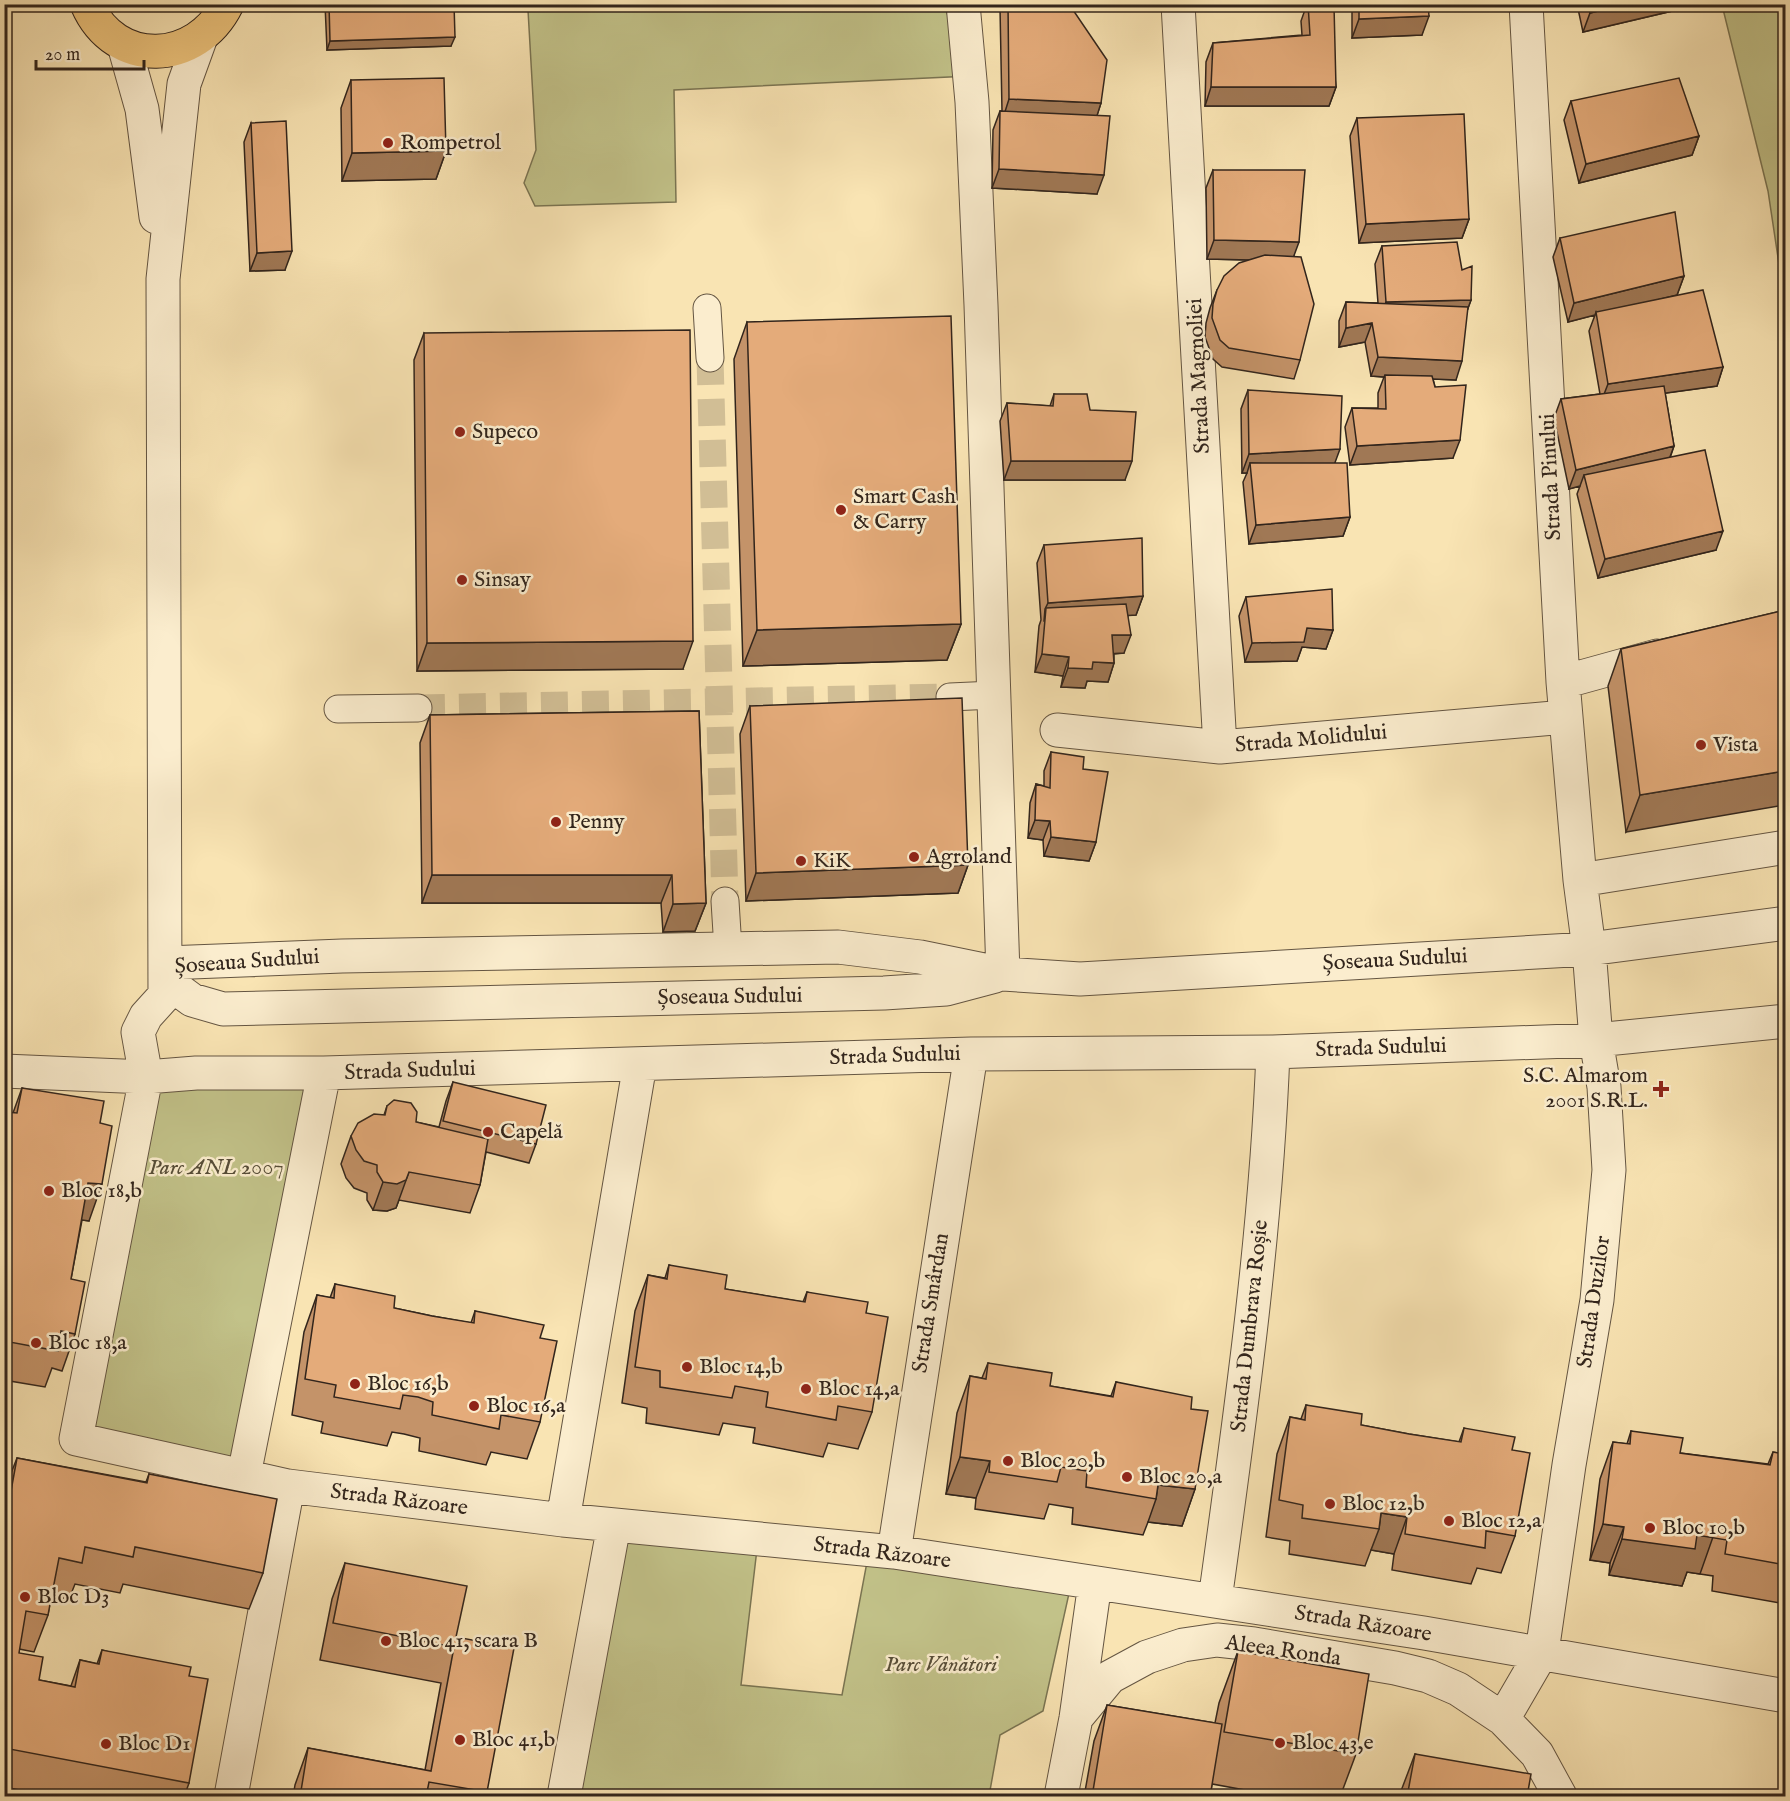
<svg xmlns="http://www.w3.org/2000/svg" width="1790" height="1801" font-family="'IM FELL English',serif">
	<rect width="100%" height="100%" fill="#f9e4b3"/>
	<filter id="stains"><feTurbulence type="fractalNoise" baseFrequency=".00333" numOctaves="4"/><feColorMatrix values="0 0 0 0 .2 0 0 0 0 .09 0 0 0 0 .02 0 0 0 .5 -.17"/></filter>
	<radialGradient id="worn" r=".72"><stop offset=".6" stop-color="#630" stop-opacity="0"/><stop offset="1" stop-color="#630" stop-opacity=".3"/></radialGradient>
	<!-- green -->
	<path fill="#c2c289" stroke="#7a7452" stroke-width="1.5" d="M523,5H944L970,76L674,90L676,202L535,206L524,183L536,150L528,10Z
		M1722,5H1785V304L1768,191Z
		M324,1073L244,1475L76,1439L146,1077Z
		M621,1532L757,1549L741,1685L842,1695L867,1562L1070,1589L1043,1711L1000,1735L989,1796H575Z"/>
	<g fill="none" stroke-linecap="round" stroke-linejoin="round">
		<!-- pedestrian-tunnel -->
		<path stroke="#d1be95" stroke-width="27" stroke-dasharray="27 14" stroke-linecap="butt" d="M710,358L725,901
			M418,708L950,697"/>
		<defs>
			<path id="pedestrian" d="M707,308L710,358
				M950,697L994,695
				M338,709L418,708
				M725,901L728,949"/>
			<path id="minor" d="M963,4L972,102L981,305L1003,974
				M1178,4L1220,747
				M201,37L184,84L163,279L165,995L146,1016L138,1032L146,1077L76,1439L288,1486L563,1520L894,1552L1424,1633L1786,1696
				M124,45L142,109L156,217
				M1563,682L1657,656
				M1057,730L1220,747L1565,717
				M1580,880L1786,847
				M166,963L342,956L838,947L920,957L1003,974L1080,979L1589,949L1786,923
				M166,963L173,986L192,1000L223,1009L884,993L946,989L995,976
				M4,1071L146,1077L196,1073H324L971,1054L1273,1052L1596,1040L1786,1021
				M244,1475L324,1073
				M563,1520L640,1064
				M894,1552L971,1054
				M1215,1600C1240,1418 1266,1236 1273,1052
				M1076,1718L1110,1677L1147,1657L1183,1645L1217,1640L1254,1644L1395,1668L1428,1676L1458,1689L1503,1719L1537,1754L1560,1796
				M1503,1719L1542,1652L1569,1465L1597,1300L1609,1170L1604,1087L1596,1040L1589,949L1580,880L1563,682L1526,4
				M231,1796L288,1486
				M564,1796L614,1525
				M1061,1796L1076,1718L1095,1583"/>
			<path id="trunk" d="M87,4C115,69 197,65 227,4"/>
		</defs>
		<!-- pedestrian casing -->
		<use href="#pedestrian" stroke="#645542" stroke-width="29"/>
		<!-- minor casing -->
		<use href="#minor" stroke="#645542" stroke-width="35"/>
		<!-- trunk casing -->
		<use href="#trunk" stroke="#32251c" stroke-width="35"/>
		<!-- pedestrian -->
		<use href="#pedestrian" stroke="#fbedce" stroke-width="27"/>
		<!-- minor -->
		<use href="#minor" stroke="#fbedce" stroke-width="33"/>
		<!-- trunk -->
		<use href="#trunk" stroke="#ecc27a" stroke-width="33"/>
	</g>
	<!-- wall -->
	<path fill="#c49369" stroke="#32251c" stroke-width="1.5" d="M325,4H454L451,46L327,50Z
		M1001,4H1069L1101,103L1097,115V194L992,188L993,130L1000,111H1002L1000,8Z
		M1307,4H1327L1336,87L1329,106H1205L1206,62L1213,43L1302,35L1301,21Z
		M1352,4H1428L1422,35L1352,38Z
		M1577,4H1674L1672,11L1583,32Z
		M351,80L446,151L436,179L342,181L341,108Z
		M1571,101L1699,136L1692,155L1579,183L1564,120Z
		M1357,118L1469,219L1462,238L1359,243L1350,136Z
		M251,123L285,270L250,271L244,142Z
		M1213,170L1294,256L1300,360L1294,379L1222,367L1213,359L1205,337L1206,323L1210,308L1217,290L1249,260L1207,259L1206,188Z
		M1560,238L1684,276L1677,295L1664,298L1723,367L1717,386L1665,393L1674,446L1670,458L1716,550L1598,578L1577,494L1580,486L1569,489L1554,418L1561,399L1600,394L1589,331L1595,315L1568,322L1553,257Z
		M1382,246L1462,270L1471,300L1467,311L1456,380L1433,379L1453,458L1350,465L1345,427L1352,408H1378V393L1384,377L1371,376L1365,342L1339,347V321L1346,302L1378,303L1375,264Z
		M747,322L961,624L947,660L743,666L734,359Z
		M424,333L683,669L417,671L414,360Z
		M1248,390L1335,463L1350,517L1343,536L1249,544L1243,482L1247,473H1242L1241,409Z
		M1054,394L1090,410L1125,480H1004L1000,421L1007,403L1050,406Z
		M1044,545L1143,596L1136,615H1128L1124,653L1114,654V663L1108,682L1087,681L1085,688L1061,687L1063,676L1035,672L1039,626L1041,620L1037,563Z
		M1246,597L1333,630L1326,649L1302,647L1297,661L1245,662L1239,616Z
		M1785,610L1626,832L1608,686L1621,649Z
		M750,706L968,865L958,893L746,901L740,734Z
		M699,711L706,903L695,931L663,932L661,903H422L420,743L430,715Z
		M1051,752L1083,769L1096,842L1089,861L1044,856L1043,840L1028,838L1030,803L1036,784L1044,786V771Z
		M453,1082L536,1144L529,1163L486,1152L480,1185L470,1213L399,1200L396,1208L387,1211L373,1210L367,1200V1193L354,1188L346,1178L341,1164L351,1136L384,1115L387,1106L416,1122L439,1127L446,1101Z
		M22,1088L100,1123L89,1221L82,1220L71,1279L75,1334L62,1371L52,1368L45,1387L4,1380V1116L6,1112L13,1113Z
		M669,1265L725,1289L803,1302L807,1292L866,1313L872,1412L858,1449L828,1443L823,1457L753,1443L755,1428L723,1423L719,1435L646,1423L647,1408L622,1403L635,1311L648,1275L665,1278Z
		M335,1284L394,1308L432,1316L471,1323L475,1311L540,1338V1422L527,1459L491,1452L486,1465L419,1451L420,1438L404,1434L392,1432L387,1446L321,1433L323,1422L292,1415L304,1332L317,1295L330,1298Z
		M988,1363L1050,1386L1111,1396L1116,1382L1191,1409L1195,1489L1182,1526L1148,1522L1143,1535L1072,1524L1073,1508L1049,1504L1044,1519L975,1509L976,1498L946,1494L957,1413L970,1376L982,1378Z
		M1306,1405L1361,1425L1409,1434L1459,1442L1464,1428L1512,1450L1515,1536L1501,1573L1477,1568L1471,1584L1392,1570L1394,1554L1371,1550L1365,1566L1289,1554L1290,1541L1266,1537L1277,1454L1290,1417L1301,1419Z
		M1631,1431L1680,1453L1768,1464L1773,1452L1785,1454V1604L1712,1591L1713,1576L1687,1572L1682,1586L1609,1575L1610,1563L1590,1560L1600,1479L1613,1442L1627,1444Z
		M17,1458L146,1482L149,1474L263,1573L249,1609L123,1584L120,1593L75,1584L69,1599L51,1596L48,1615L34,1652L19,1649V1653L39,1680L71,1686L80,1660L97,1664L102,1650L189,1676V1783L184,1797H55L4,1787V1491Z
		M345,1563L456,1637L487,1792L485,1797H293L295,1785L308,1748L425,1770L441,1683L320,1660L332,1599Z
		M1238,1651L1356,1754L1340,1797H1283L1212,1784L1210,1797H1084L1094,1741L1107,1705L1215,1723L1219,1703Z
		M1415,1754L1527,1797H1400L1401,1791Z"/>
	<!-- shaded-wall -->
	<path fill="#a07855" stroke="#32251c" stroke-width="1.5" d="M1626,4H1674L1672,11L1583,32L1590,13Z
		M1429,16L1422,35L1352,38L1359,19Z
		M455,37L451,46L327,50L330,41Z
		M1211,87H1336L1329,106H1205Z
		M1009,99L1101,103L1095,122L1003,118Z
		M1699,136L1692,155L1579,183L1586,164Z
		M446,151L436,179L342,181L352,153Z
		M999,169L1104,175L1097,194L992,188Z
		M1469,219L1462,238L1359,243L1366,224Z
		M1214,240L1299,242L1292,261L1207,259Z
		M292,251L285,270L250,271L257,253Z
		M1684,276L1677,295L1597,315L1596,312L1595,315L1568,322L1574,303Z
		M1471,300L1464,319L1379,320L1386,302Z
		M1372,323L1365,342L1339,347L1346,328Z
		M1378,357L1462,361L1456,380L1385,377V375L1384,377L1371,376Z
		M1723,367L1717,386L1601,402L1608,384Z
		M1460,440L1453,458L1350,465L1357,446Z
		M1674,446L1667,465L1584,475L1580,486L1569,489L1576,470Z
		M1340,449L1333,468L1250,463L1247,473H1242L1249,454Z
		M1011,461H1132L1125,480H1004Z
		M1350,517L1343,536L1249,544L1256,525Z
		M1723,531L1716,550L1598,578L1605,559Z
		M1143,596L1136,615L1044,621L1045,609L1048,603Z
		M961,624L947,660L743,666L757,630Z
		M1307,628L1333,630L1326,649L1302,647L1297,661L1245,662L1252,643Z
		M1112,635H1131L1124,653L1106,654Z
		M693,641L683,669L417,671L427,643Z
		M1042,654L1069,657L1063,676L1035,672Z
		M1093,662L1114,663L1108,682L1087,681L1085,688L1061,687L1068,668Z
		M1785,771V805L1626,832L1640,795Z
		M1035,820L1050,821L1043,840L1028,838Z
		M1051,837L1096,842L1089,861L1044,856Z
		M968,865L958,893L746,901L756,873Z
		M432,875H672L661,903H422Z
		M706,903L695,931L663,932L673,904Z
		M409,1172L396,1208L387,1211L373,1210L383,1182Z
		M88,1183L102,1184L89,1221L75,1219Z
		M960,1457L990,1461L976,1498L946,1494Z
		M1158,1485L1195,1489L1182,1526L1148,1522L1156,1499Z
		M1381,1513L1407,1517L1394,1554L1371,1550L1379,1529Z
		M1603,1524L1624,1527L1610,1563L1590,1560Z
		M1697,1535L1713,1537L1700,1574L1687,1572L1682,1586L1609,1575L1622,1539Z"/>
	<!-- building -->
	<path fill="#e4ab7a" stroke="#32251c" stroke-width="1.5" d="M329,4H454L455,37L330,41Z
		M1008,4H1069L1107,60L1101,103L1009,99Z
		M1308,4H1327L1334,6L1336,87H1211L1213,43L1310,35Z
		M1359,4H1428L1429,16L1359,19Z
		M1588,4H1626L1590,13Z
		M444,78L446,151L352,153L351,80Z
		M1679,78L1699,136L1586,164L1571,101Z
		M1000,111L1110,116L1104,175L999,169Z
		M1464,114L1469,219L1366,224L1357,118Z
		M286,121L292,251L257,253L251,123Z
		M1213,170H1305L1299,242L1214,240Z
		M1675,212L1684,276L1574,303L1560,238Z
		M1457,242L1462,270L1472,266L1471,300L1386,302L1382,246Z
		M1265,255L1301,257L1314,304L1300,360L1229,348L1220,340L1212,318L1213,304L1217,290L1224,276L1239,263Z
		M1703,290L1723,367L1608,384L1596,312Z
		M1346,302L1468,307L1462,361L1378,357L1372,323L1346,328Z
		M951,316L961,624L757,630L747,322Z
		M690,330L693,641L427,643L424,333Z
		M1385,375L1432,376L1435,387L1466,385L1460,440L1357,446L1352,408L1386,409Z
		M1664,386L1674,446L1576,470L1561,399Z
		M1248,390L1342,396L1340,449L1249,454Z
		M1054,394H1087L1090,410L1136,412L1132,461H1011L1007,403L1053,406Z
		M1705,450L1723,531L1605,559L1584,475Z
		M1250,463H1347L1350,517L1256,525Z
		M1142,538L1143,596L1048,603L1044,545Z
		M1332,589L1333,630L1307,628L1304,642L1252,643L1246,597Z
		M1126,604L1131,635H1112L1114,663L1093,662L1092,669L1068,668L1069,657L1042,654L1046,608Z
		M1785,610V771L1640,795L1621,649Z
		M962,698L968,865L756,873L750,706Z
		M699,711L706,903L673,904L672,875H432L430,715Z
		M1051,752L1084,757L1083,769L1108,772L1096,842L1051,837L1050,821L1035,820L1036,784L1050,788Z
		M453,1082L546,1105L536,1144L443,1121Z
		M22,1088L104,1101L100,1123L112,1126L102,1184L88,1183L71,1279L85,1282L75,1334L61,1331L58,1351L4,1341V1120L6,1112L17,1113Z
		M394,1100L411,1103L417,1112L416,1122L488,1139L480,1185L409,1172L406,1180L397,1184L383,1182L377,1172V1165L364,1161L356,1150L351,1136L358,1123L374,1114L385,1115L387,1106Z
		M669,1265L727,1275L725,1289L805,1302L807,1292L868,1302L866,1313L888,1317L872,1412L838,1406L836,1420L766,1407L768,1392L735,1386L732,1398L660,1387V1371L635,1367L648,1275L667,1279Z
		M335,1284L395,1296L394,1308L432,1316L474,1323L475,1311L544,1325L540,1338L557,1341L540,1422L501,1415L499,1429L432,1415L433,1402L418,1397L403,1395L400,1409L334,1397L336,1385L305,1379L317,1295L334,1298Z
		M988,1363L1052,1373L1050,1386L1113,1397L1116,1382L1192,1397L1191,1409L1208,1411L1195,1489L1158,1485L1156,1499L1086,1487L1087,1471L1061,1467L1057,1482L989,1472L990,1461L960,1457L970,1376L986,1379Z
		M1306,1405L1362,1414L1361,1425L1409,1434L1461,1442L1464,1428L1515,1437L1512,1450L1530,1453L1515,1536L1486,1531L1485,1548L1405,1534L1407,1517L1381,1513L1379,1529L1302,1518L1303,1505L1279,1500L1290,1417L1305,1420Z
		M1631,1431L1683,1438L1680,1453L1770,1465L1773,1452L1785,1454V1565L1725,1554L1727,1540L1697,1535L1695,1549L1622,1539L1624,1527L1603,1524L1613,1442L1630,1444Z
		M17,1458L147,1483L149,1474L277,1499L263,1573L135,1547L133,1557L85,1547L82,1563L59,1558L48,1615L26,1611L19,1653L43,1657L39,1680L75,1687L80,1660L99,1664L102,1650L191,1667L189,1676L208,1679L189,1783L4,1748V1513H7Z
		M345,1563L467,1586L456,1637L514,1648L487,1792L429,1782L426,1797H300L308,1748L431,1771L454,1647L333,1623Z
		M1238,1651L1369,1674L1356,1754L1224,1732Z
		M1107,1705L1222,1724L1210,1797H1197L1163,1791L1162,1797H1092Z
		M1415,1754L1531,1774L1527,1797H1407Z"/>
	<!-- markers -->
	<g fill="#8f2418" stroke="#fbedce" stroke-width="2">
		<circle cx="388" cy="143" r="6"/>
		<circle cx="460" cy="432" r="6"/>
		<circle cx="841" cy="510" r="6"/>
		<circle cx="462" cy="580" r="6"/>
		<circle cx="1701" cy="745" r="6"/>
		<circle cx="556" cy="822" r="6"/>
		<circle cx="914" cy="857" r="6"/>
		<circle cx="801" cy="861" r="6"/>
		<path d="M1658 1080h6v6h6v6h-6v6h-6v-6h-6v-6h6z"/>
		<circle cx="488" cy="1132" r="6"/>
		<circle cx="49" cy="1191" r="6"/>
		<circle cx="36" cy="1343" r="6"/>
		<circle cx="687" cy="1367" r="6"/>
		<circle cx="355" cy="1384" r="6"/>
		<circle cx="806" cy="1389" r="6"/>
		<circle cx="474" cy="1406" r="6"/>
		<circle cx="1008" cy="1461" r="6"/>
		<circle cx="1127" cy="1477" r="6"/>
		<circle cx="1330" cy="1504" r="6"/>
		<circle cx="1449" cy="1521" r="6"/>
		<circle cx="1650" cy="1528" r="6"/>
		<circle cx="25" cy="1597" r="6"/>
		<circle cx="386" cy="1641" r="6"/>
		<circle cx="460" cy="1740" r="6"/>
		<circle cx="1280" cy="1743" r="6"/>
		<circle cx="106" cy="1744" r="6"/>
	</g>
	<g text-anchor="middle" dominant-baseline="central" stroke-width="5" stroke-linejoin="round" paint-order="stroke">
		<!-- poi labels -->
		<g font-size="22" fill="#32251c" stroke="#fbedce" text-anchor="start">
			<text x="400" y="143">Rompetrol</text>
			<text x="472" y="432">Supeco</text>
			<text x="853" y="497">Smart Cash<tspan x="853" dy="25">&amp; Carry</tspan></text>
			<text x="474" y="580">Sinsay</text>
			<text x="1713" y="745">Vista</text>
			<text x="568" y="822">Penny</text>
			<text x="926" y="857">Agroland</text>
			<text x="813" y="861">KiK</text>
			<text x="1648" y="1076" text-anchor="end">S.C. Almarom<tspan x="1648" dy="25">2001 S.R.L.</tspan></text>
			<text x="500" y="1132">Capelă</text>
			<text x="61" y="1191">Bloc 18,b</text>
			<text x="48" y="1343">Bloc 18,a</text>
			<text x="699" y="1367">Bloc 14,b</text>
			<text x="367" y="1384">Bloc 16,b</text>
			<text x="818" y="1389">Bloc 14,a</text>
			<text x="486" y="1406">Bloc 16,a</text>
			<text x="1020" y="1461">Bloc 20,b</text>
			<text x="1139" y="1477">Bloc 20,a</text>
			<text x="1342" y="1504">Bloc 12,b</text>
			<text x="1461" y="1521">Bloc 12,a</text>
			<text x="1662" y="1528">Bloc 10,b</text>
			<text x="37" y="1597">Bloc D3</text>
			<text x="398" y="1641">Bloc 41, scara B</text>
			<text x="472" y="1740">Bloc 41,b</text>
			<text x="1292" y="1743">Bloc 43,e</text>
			<text x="118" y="1744">Bloc D1</text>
		</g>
		<!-- street labels -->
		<g font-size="22" fill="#32251c" stroke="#fbedce">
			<text transform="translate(1199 376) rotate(-93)">Strada Magnoliei</text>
			<text transform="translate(1551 477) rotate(-93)">Strada Pinului</text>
			<text transform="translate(1311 739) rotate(-5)">Strada Molidului</text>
			<text transform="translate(1395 960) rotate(-3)">Șoseaua Sudului</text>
			<text transform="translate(247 962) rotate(-4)">Șoseaua Sudului</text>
			<text transform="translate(730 997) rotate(-1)">Șoseaua Sudului</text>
			<text transform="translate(1381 1048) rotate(-2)">Strada Sudului</text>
			<text transform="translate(895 1056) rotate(-2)">Strada Sudului</text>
			<text transform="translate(410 1071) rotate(-2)">Strada Sudului</text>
			<text transform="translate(1594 1302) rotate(-82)">Strada Duzilor</text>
			<text transform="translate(931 1303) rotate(-81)">Strada Smârdan</text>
			<text transform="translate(1250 1326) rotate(-84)">Strada Dumbrava Roșie</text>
			<text transform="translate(399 1500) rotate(7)">Strada Răzoare</text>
			<text transform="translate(882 1553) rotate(7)">Strada Răzoare</text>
			<text transform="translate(1363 1624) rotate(9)">Strada Răzoare</text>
			<text transform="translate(1283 1651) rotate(8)">Aleea Ronda</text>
		</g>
		<!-- park labels -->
		<g font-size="22" font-style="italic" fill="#564c37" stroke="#fbedce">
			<text x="216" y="1168">Parc ANL 2007</text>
			<text x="941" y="1665">Parc Vânători</text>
		</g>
	</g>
	<!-- margin -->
	<rect width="1790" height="1801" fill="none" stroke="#f9e4b3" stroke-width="24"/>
	<rect x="6" y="6" width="1778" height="1789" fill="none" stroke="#32251c" stroke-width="3"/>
	<rect x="12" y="12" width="1766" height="1777" fill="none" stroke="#32251c" stroke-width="1.5"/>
	<!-- scale -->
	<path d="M36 60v9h108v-9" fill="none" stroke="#32251c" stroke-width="3"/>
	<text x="45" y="60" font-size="18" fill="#32251c" stroke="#fbedce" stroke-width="4.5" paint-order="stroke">20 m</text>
	<rect width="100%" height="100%" filter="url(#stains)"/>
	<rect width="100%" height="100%" fill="url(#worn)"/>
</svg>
